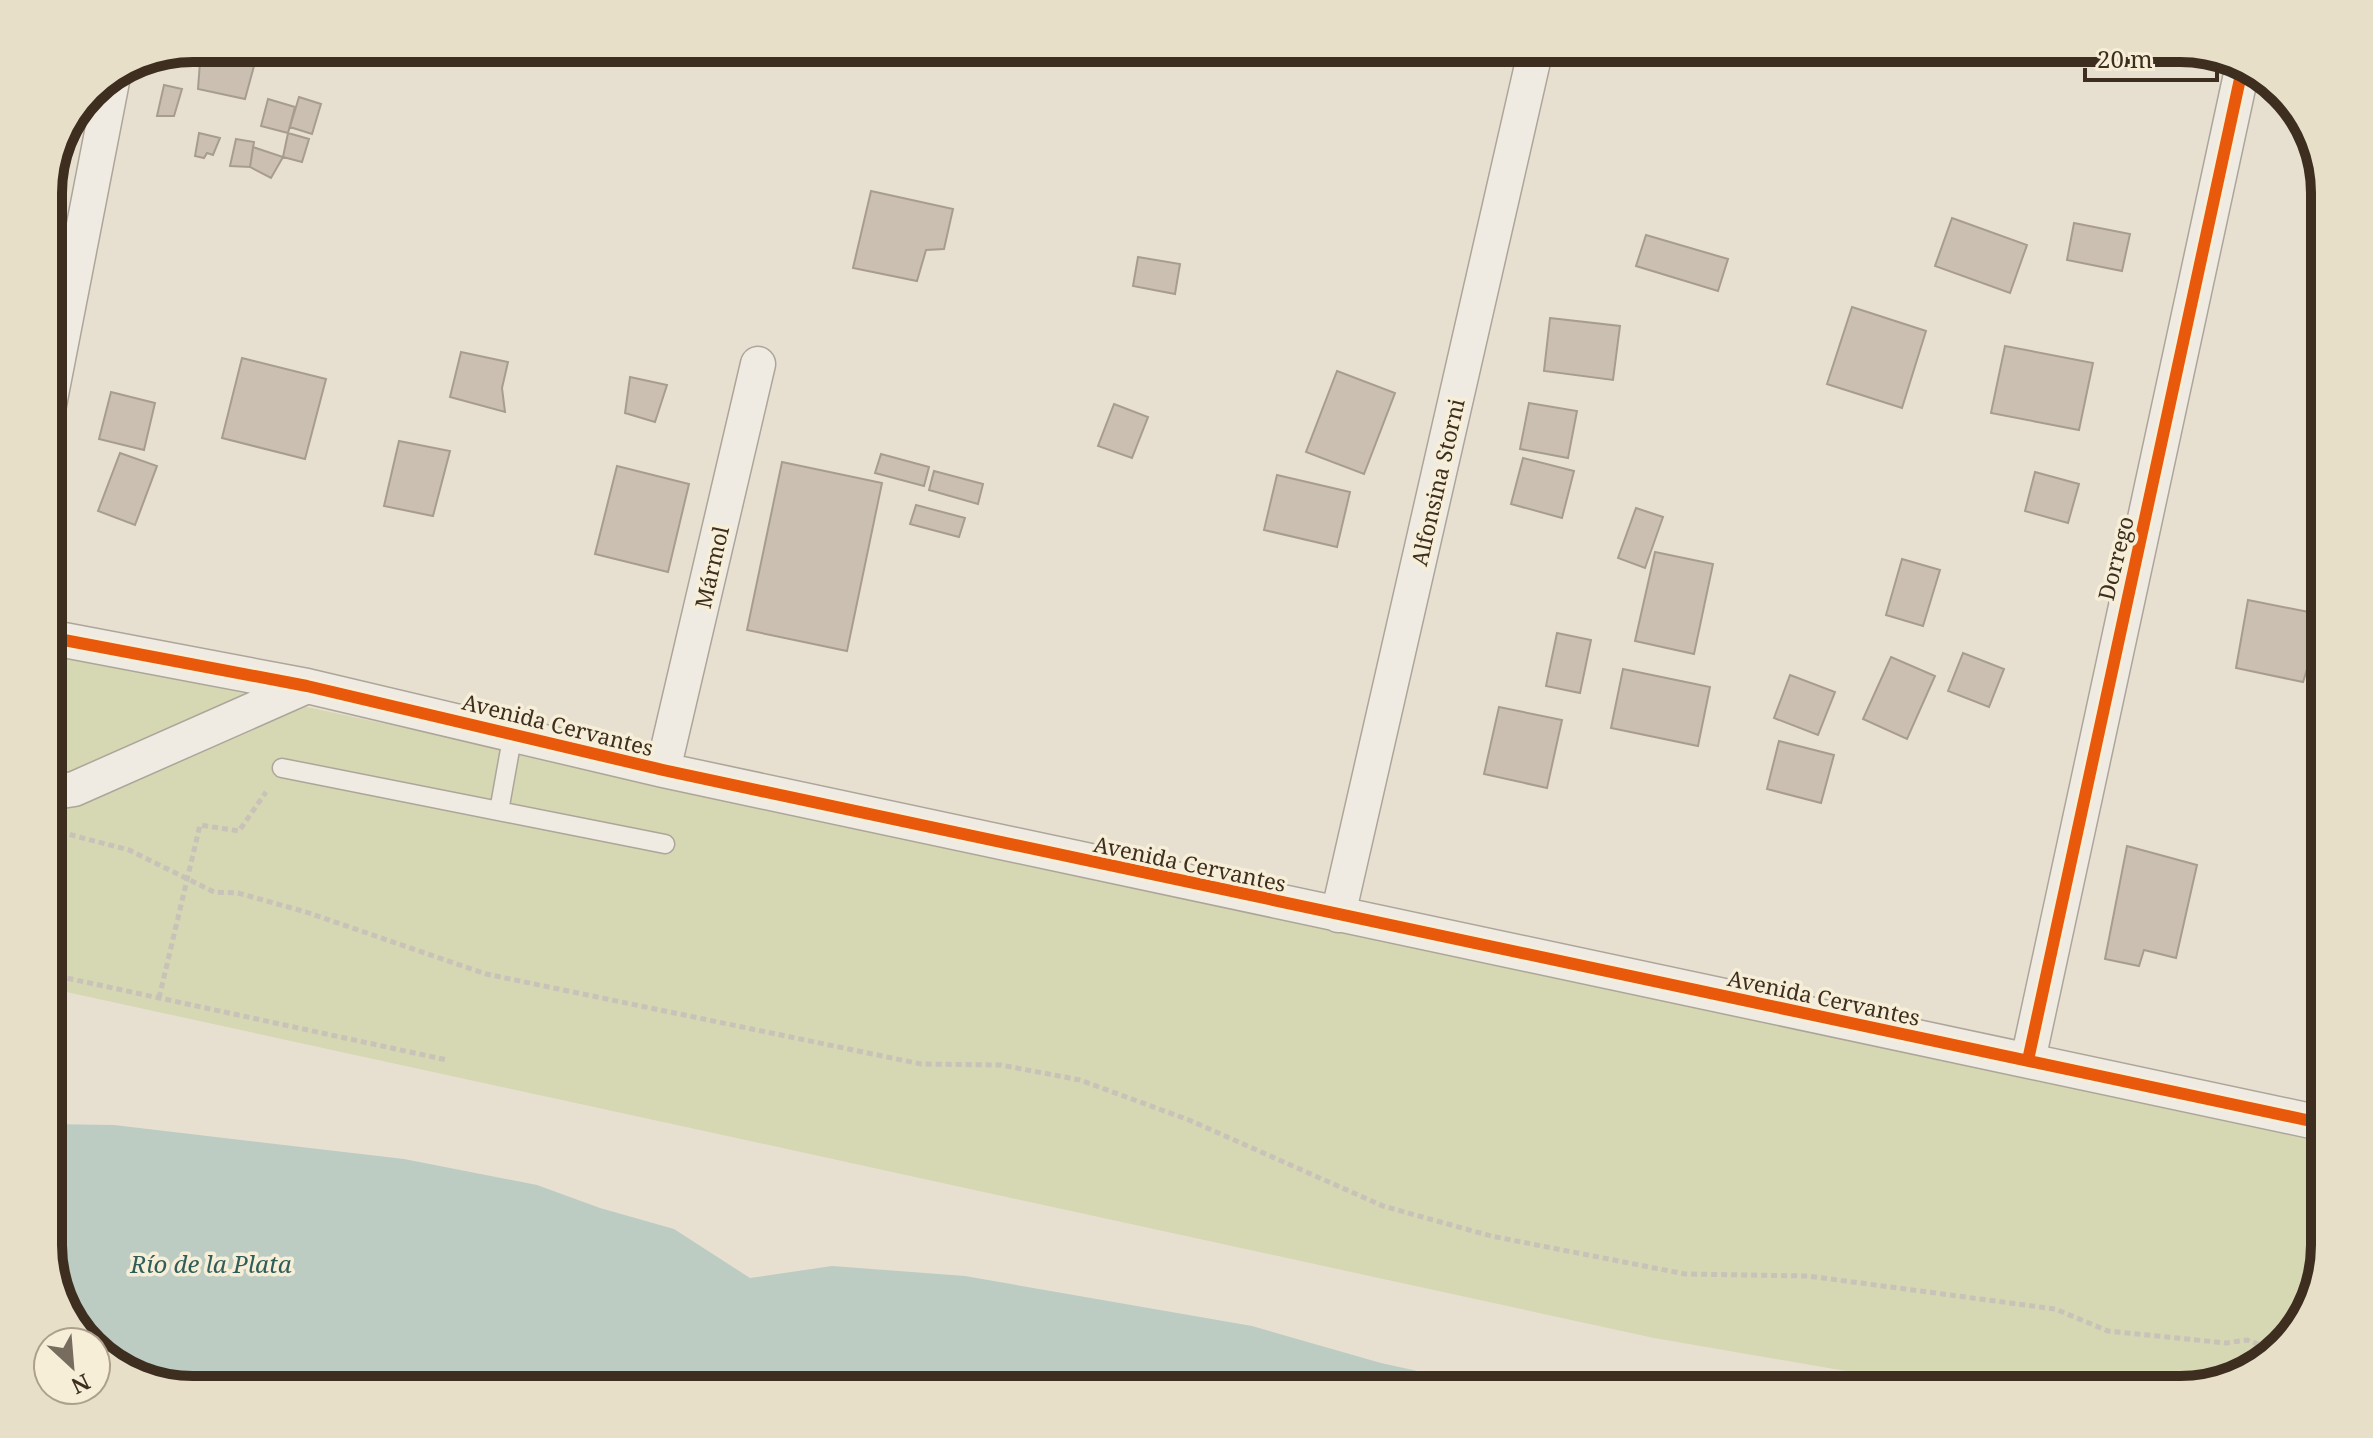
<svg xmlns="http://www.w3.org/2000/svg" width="2373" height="1438" font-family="'Noto Serif',serif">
	<rect width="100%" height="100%" fill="#e7e0d1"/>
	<!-- green -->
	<path fill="#d6d7b3" d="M48,651L2325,1143V1245L2305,1318L2253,1370L2180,1390H1956L1654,1338L48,988Z"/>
	<!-- water -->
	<path fill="#bcccc2" d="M48,1124L114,1125L404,1159L537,1185L600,1208L674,1229L750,1278L832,1266L965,1276L1252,1326L1381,1363L1504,1390H193L120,1370L96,1342L68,1318L48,1254Z"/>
	<!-- building -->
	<path fill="#cbbfb2" stroke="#a89c90" stroke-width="2" d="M201,48H228L257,55L245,99L198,89Z
		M164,85L182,89L174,116H157Z
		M299,97L321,104L312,134L290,127Z
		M268,99L295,107L288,133L261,126Z
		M199,133L220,138L213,155L207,153L204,158L195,156Z
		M288,133L309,139L302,162L283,157Z
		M236,139L254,142L250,167L230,166Z
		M253,147L283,157L271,178L250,167Z
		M871,191L953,209L944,249L926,250L917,281L853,268Z
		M1952,218L2027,245L2010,293L1935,266Z
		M2074,223L2130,234L2122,271L2067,260Z
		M1646,235L1728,259L1718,291L1636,266Z
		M1138,257L1180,264L1175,294L1133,286Z
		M1852,307L1926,331L1902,408L1827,384Z
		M1550,318L1620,326L1613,380L1544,371Z
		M2005,346L2093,363L2079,430L1991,413Z
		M461,352L508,362L502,388L505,412L450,397Z
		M242,358L326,379L305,459L222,438Z
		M1337,371L1395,393L1364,474L1306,452Z
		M630,377L667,385L655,422L625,413Z
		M111,392L155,403L144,450L99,439Z
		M1529,403L1577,411L1568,458L1520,449Z
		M1114,404L1148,417L1132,458L1098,446Z
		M399,441L450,451L433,516L384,506Z
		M120,453L157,466L135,525L98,511Z
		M881,454L929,467L924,486L875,473Z
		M1523,458L1574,471L1562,518L1511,504Z
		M782,462L882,483L847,651L747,630Z
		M617,466L689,484L668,572L595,554Z
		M934,471L983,484L978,504L929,490Z
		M2035,472L2079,484L2068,523L2025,511Z
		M1277,475L1350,492L1337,547L1264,530Z
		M916,505L965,518L959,537L910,524Z
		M1636,508L1663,517L1645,568L1618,558Z
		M1655,552L1713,564L1694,654L1635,641Z
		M1902,559L1940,570L1923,626L1886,615Z
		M2248,600L2324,615L2303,682L2236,668Z
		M1557,633L1591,640L1580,693L1546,686Z
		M1963,653L2004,669L1989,707L1948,691Z
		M1891,657L1935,676L1907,739L1863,719Z
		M1623,669L1710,687L1698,746L1611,728Z
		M1790,675L1835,692L1818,735L1774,718Z
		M1499,707L1562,720L1547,788L1484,774Z
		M1779,741L1834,755L1821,803L1767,789Z
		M2127,846L2197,865L2176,958L2144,950L2139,966L2105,959Z"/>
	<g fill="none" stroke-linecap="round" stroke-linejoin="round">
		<defs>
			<path id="lane" d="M282,768L665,844
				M499,811L513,733"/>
			<path id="street" d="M48,410L113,76
				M48,637L307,686L663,770L2325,1124
				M663,770L758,364
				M48,793L74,789L307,686
				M1338,915L1536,48
				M2028,1060C2097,728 2172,397 2243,65"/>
		</defs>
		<!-- lane casing -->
		<use href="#lane" stroke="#ada599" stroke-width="21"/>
		<!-- street casing -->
		<use href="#street" stroke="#ada599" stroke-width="37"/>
		<!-- path -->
		<path stroke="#c8c2b9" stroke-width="5" stroke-dasharray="6 4" stroke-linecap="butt" d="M60,832L129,850L214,892L238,893L306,912L486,974L921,1064L1001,1065L1080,1080L1189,1120L1383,1206L1491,1236L1685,1274L1808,1276L2055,1309L2108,1331L2226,1343L2247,1340L2273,1350
			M48,974L447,1060
			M159,998L200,825L239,831L266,792"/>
		<!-- lane -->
		<use href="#lane" stroke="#efebe3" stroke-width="18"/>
		<!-- street -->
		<use href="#street" stroke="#efebe3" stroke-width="34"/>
		<defs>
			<path id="cycleway" d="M48,637L307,686L663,770L2325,1124
				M2028,1060C2097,728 2172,397 2243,65"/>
		</defs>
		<!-- cycleway casing -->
		<use href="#cycleway" stroke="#f7eed8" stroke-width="17"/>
		<!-- cycleway -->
		<use href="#cycleway" stroke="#e8590c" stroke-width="12"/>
	</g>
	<g text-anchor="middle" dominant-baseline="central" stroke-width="7" stroke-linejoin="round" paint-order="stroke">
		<!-- street labels -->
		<g font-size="22" fill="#3d2e20" stroke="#f7eed8">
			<text transform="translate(1437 482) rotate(-77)">Alfonsina Storni</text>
			<text transform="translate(2115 558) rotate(-76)">Dorrego</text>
			<text transform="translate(711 567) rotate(-77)">Mármol</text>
			<text transform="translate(558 724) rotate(14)">Avenida Cervantes</text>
			<text transform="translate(1190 863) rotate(12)">Avenida Cervantes</text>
			<text transform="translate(1824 997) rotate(12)">Avenida Cervantes</text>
		</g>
		<!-- water labels -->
		<g font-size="24" font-style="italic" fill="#2f5d5a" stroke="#f7eed8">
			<text x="211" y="1263">Río de la Plata</text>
		</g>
	</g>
	<!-- crop -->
	<path d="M0 0H2373V1438H0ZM193 62H2180A131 131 0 0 1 2311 193V1245A131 131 0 0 1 2180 1376H193A131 131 0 0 1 62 1245V193A131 131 0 0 1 193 62Z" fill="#e8dfc9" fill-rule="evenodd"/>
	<path fill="none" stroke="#3d2e20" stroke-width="10" d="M193 62H2180A131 131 0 0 1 2311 193V1245A131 131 0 0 1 2180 1376H193A131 131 0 0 1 62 1245V193A131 131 0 0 1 193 62Z"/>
	<!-- north arrow -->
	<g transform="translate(72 1366) rotate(154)"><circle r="38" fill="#f7eed8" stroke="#ada18e" stroke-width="2"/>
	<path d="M0-6L14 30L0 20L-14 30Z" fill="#786c5e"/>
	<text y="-12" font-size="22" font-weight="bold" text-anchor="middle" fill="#3d2e20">N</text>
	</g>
	<!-- scale -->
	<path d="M2085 68v12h132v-12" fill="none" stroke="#3d2e20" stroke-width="4"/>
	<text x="2097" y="68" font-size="24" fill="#3d2e20" stroke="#f7eed8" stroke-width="6" paint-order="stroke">20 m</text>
</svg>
